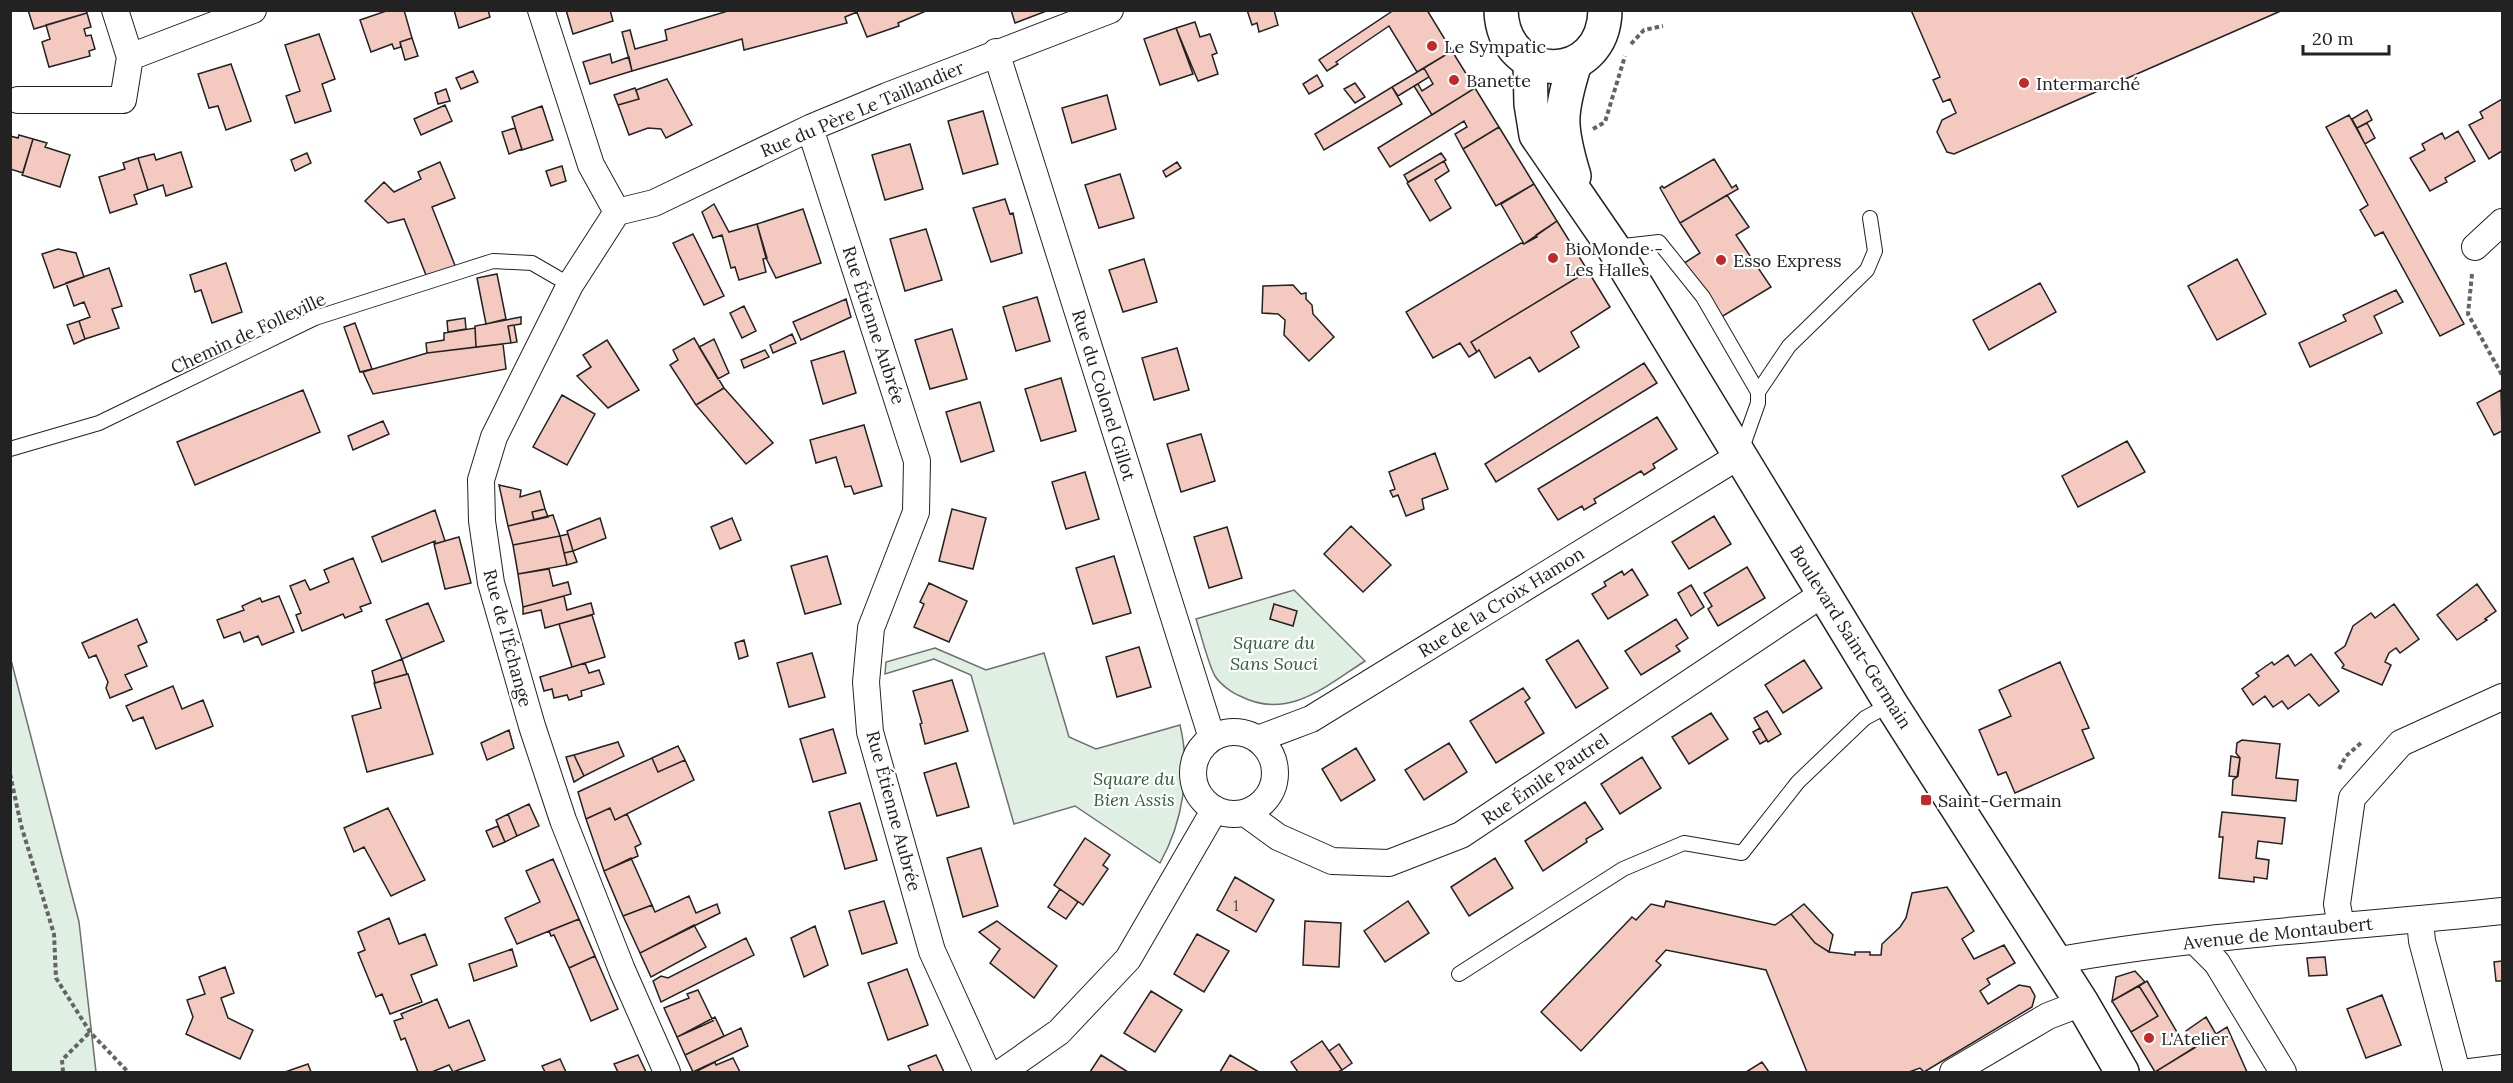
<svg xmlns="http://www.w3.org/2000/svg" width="2513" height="1083" font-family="Lora,serif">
	<rect width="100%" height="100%" fill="#fff"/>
	<!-- green -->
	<path fill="#e0efe3" stroke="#6f6f6f" stroke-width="1.5" d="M1294,590L1365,661C1326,686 1288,721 1240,696C1232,693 1220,684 1215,676C1208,664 1201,634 1196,619Z
		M935,648L986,670L1044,653L1069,737L1096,749L1180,725C1191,771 1183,822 1160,863L1075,806L1014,824L971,675L934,659L885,674L886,662Z
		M10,656L79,922L96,1072H11Z"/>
	<!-- building -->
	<path fill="#f3c9c0" stroke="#222" stroke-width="1.5" d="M28,10H86L87,13L34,29Z
		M389,10H404L412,38L400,42L401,47L394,49L392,44L371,52L360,20Z
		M454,10H488L490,17L459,28Z
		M566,10H610L613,21L573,34Z
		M731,10H856L857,12L845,17L847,23L744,50L742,39L632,71L622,32L630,30L635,49L667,40L665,30Z
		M856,10H926V11L898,23L899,26L867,37Z
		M1011,10H1049L1015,23Z
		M1247,10H1274L1278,25L1259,32L1257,23L1252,25Z
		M1394,10H1427L1452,51L1417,72L1389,26L1336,62L1338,64L1327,71L1319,60Z
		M1911,10H2283L1954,154L1947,152L1937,132L1942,120L1956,113L1950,99L1943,102L1933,80L1940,77Z
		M87,13L91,27L84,29L86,36L91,35L95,49L89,51L90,56L49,67L42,42L50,39L46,25Z
		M1195,22L1200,37L1210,34L1217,53L1212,55L1218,74L1198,81L1176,28Z
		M1176,28L1193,74L1160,85L1144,39Z
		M319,34L335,79L322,84L331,111L295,123L286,96L300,91L285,45Z
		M412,38L418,56L405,60L400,42Z
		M1452,51L1475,88L1432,115L1414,86L1418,84L1422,91L1433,84L1424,68Z
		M610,54L612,63L629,57L632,71L590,84L583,62Z
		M231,64L251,121L226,130L218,106L209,108L198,74Z
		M1424,68L1429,77L1398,96L1392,87Z
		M473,71L478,82L461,89L456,78Z
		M1317,75L1323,86L1309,94L1303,84Z
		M667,79L692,125L666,138L661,129L648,128L629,135L618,105L639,99L636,90Z
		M1355,83L1365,97L1355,103L1344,89Z
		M1392,87L1402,104L1324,150L1315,134Z
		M635,88L639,99L618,105L614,95Z
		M1475,88L1499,127L1463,149L1455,134L1467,127L1464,121L1390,167L1378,148Z
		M446,89L450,101L438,104L435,93Z
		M1107,95L1116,129L1072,143L1062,108Z
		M2502,99V151L2489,159L2469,125L2483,118L2480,112Z
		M445,105L452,121L421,135L414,119Z
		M542,106L553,140L522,150L512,117Z
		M2367,110L2372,120L2357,128L2352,119Z
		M983,111L998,164L963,174L948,121Z
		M2349,115L2464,324L2440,336L2383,232L2375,236L2360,210L2368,205L2326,127Z
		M2367,123L2375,138L2365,144L2357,128Z
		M1499,127L1534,184L1496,206L1463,149Z
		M515,128L522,149L509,154L502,132Z
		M2458,131L2475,161L2445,178L2447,182L2430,191L2410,158L2425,150L2422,144L2442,133L2445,139Z
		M19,135L33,139L23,173L10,169V136L18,138Z
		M33,139L47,143L45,147L70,155L60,187L22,175Z
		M910,144L923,189L885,200L872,155Z
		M181,152L192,187L166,196L163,185L148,190L138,158L154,154L156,160Z
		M307,153L311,163L295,171L291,160Z
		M1441,153L1446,160L1408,182L1404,175Z
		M138,158L148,190L134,195L137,204L110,213L99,177L125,169L123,163Z
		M1714,159L1732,188L1736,185L1738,189L1680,223L1660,188L1662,186L1664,188Z
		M1444,161L1449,171L1435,180L1451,208L1430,221L1407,183Z
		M440,162L455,198L432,207L456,268L426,275L404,219L388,223L365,201L384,182L394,192L421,179L418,172Z
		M1177,162L1181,168L1166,177L1163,171Z
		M562,166L566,181L551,186L546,171Z
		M1120,174L1134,218L1099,228L1085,185Z
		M1534,184L1557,221L1524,244L1501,204Z
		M1727,195L1749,227L1736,235L1771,287L1713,322L1678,267L1700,253L1680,223Z
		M1005,199L1010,214L1013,213L1022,253L991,262L973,208Z
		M714,204L729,232L757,224L767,258L763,259L766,272L739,280L735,267L731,268L722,235L713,238L702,212Z
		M803,209L821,263L776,278L766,258L757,224Z
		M1557,221L1588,271L1471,342L1477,352L1469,357L1460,343L1433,358L1406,312L1521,243L1524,244L1537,237L1536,235Z
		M926,229L942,280L905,291L890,239Z
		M693,234L724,296L704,305L673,243Z
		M58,249L76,253L84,277L54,288L42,254Z
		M1144,259L1157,302L1123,312L1109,270Z
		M2237,259L2266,314L2217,340L2188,286Z
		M226,263L242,312L212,323L201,290L195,292L190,275Z
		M109,268L122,306L112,309L119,328L85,339L79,321L90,317L84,302L74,306L66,283Z
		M1588,271L1610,307L1571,332L1579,347L1539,372L1530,357L1495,378L1479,350L1477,352L1471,342Z
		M497,274L506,319L486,324L477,278Z
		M2040,283L2056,312L1989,350L1973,320Z
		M1293,285L1301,294L1306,293V299L1312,305L1313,314L1334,337L1309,361L1284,335L1285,320L1278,314L1262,313L1263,286Z
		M2396,290L2403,302L2374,316L2382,333L2310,367L2299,343L2346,321L2343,315Z
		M1037,297L1050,341L1016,351L1003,307Z
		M846,299L851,317L801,340L793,322Z
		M744,306L756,331L742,338L730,313Z
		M521,317V324L508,326L511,343L476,347L475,326Z
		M465,318L466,329L448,332L447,321Z
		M79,321L85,339L74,344L67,325Z
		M355,323L372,369L360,372L344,327Z
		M514,325L517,342L511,343L508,326Z
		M475,328L476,347L427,353L426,343L444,340V333Z
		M952,329L967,379L930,389L915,340Z
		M792,334L796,343L773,353L770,345Z
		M694,338L724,388L696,405L670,365L678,360L673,350Z
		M714,339L729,373L718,379L699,347Z
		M607,340L639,390L608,408L577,376L591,367L583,355Z
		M503,344L506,369L373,394L363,372L427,353Z
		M1177,348L1189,390L1154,400L1142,358Z
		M765,350L769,357L744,368L741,360Z
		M844,351L856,393L823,404L811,361Z
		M1644,363L1657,383L1496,482L1485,464Z
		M1061,378L1076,431L1041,441L1025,389Z
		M724,388L773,443L746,464L696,405Z
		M303,390L320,432L195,485L177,442Z
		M2501,390L2502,431L2494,435L2477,403Z
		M562,395L595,414L567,465L533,447Z
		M980,402L994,451L961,462L946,412Z
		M1657,417L1677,449L1653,464L1655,468L1644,475L1641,471L1594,499L1596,503L1584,510L1582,506L1558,520L1538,489Z
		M383,421L389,434L353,450L348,436Z
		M864,425L882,486L854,494L851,486L845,487L836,457L816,463L810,440Z
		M1201,434L1215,481L1181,492L1167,444Z
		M2127,441L2145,472L2078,507L2062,476Z
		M1435,453L1448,489L1422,499L1424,509L1406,516L1398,495L1393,497L1390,491L1395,489L1389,472Z
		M1085,472L1099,519L1066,529L1052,482Z
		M499,485L521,490L520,497L540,491L545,509L532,512L534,520L508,526Z
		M545,509L548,517L534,520L532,512Z
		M952,509L986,518L973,569L939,561Z
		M435,510L445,541L435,544V541L382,562L372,537Z
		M553,515L560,536L513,545L508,526Z
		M1714,516L1731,544L1689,569L1672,542Z
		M600,518L606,538L573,551L567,531Z
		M732,518L741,540L720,549L711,527Z
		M1351,526L1391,565L1363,592L1324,554Z
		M1227,527L1242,578L1209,588L1194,537Z
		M568,534L573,551L564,553L560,536Z
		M560,536L567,565L518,574L513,545Z
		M459,537L471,583L445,589L434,544Z
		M573,551L577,562L567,565L564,553Z
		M827,556L841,604L805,614L791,566Z
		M1114,556L1131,613L1093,624L1076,568Z
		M353,558L371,603L360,607L362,611L345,618L343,614L302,631L296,615L301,613L290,586L305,580L310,590L329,582L324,570Z
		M1747,567L1765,598L1718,626L1708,609L1712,606L1704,593Z
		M549,569L553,586L568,582L571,594L523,607L518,574Z
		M1632,569L1648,595L1608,619L1592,594L1606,586L1604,582L1622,571L1624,575Z
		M929,583L967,601L949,642L914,627L924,604L920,602Z
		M2477,584L2496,611L2485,619L2487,620L2457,640L2437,615Z
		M1691,585L1704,607L1691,616L1678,593Z
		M279,596L294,632L262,645L258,636L244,642L240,632L224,638L217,620L244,610L242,606L253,601L260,598L262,602Z
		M564,596L567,610L591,603L594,614L545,628L541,610L523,614V607Z
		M428,603L444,641L402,659L386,620Z
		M1274,604L1297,611L1293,626L1270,619Z
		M2394,604L2419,639L2400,653L2396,648L2389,653L2385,662L2391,665L2382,685L2342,668L2344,665L2335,653L2345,646L2353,626L2371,613L2375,618Z
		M592,615L605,657L572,667L559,624Z
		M137,619L147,642L138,646L147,666L125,675L132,689L110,698L106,688L108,682L96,655L89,658L82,643Z
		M1676,619L1688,638L1676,646L1680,651L1641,675L1625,651Z
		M744,640L748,656L739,659L735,643Z
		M1578,640L1608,688L1576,708L1546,660Z
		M1139,647L1151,687L1117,697L1106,657Z
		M812,653L825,697L789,707L777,663Z
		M2311,654L2339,691L2319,706L2309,694L2288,709L2282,701L2273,707L2265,696L2253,705L2242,689L2259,676L2256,673L2272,662L2274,665L2288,655L2295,666Z
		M402,659L407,674L375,683L372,671Z
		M1804,660L1822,688L1783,713L1765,685Z
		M2060,662L2089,728L2082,730L2094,758L2015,793L2006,772L1998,775L1979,730L2011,716L1999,690Z
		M585,663L589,673L599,670L604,684L581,691L582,696L569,700L567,695L554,698L552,689L544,691L540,677Z
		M408,674L433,754L367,772L352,716L381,708L374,683Z
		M952,680L968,731L925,744L920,724L922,723L913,691Z
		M173,686L182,709L203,700L213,726L156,749L143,717L133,721L126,706Z
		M1523,688L1530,698L1525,702L1544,733L1496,763L1470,721Z
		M1767,711L1781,734L1768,742L1754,718Z
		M1711,713L1728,739L1689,764L1672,737Z
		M1760,728L1767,740L1760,744L1753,732Z
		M833,729L846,773L813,782L800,739Z
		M509,730L514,748L487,760L481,743Z
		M2242,740L2280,744L2276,778L2298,780L2296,801L2232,795L2233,780L2238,776L2240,758L2236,753L2237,743Z
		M618,742L624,756L584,776L574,755Z
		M1449,743L1467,772L1424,800L1405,770Z
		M678,746L685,760L658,772L652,758Z
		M1356,748L1375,780L1341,801L1322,769Z
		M574,755L584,776L574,782L566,757Z
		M2231,756L2240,758L2237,777L2229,776Z
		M1642,757L1661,788L1620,814L1601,784Z
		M652,758L658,772L685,760L694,780L615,820L610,808L586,819L578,792Z
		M956,763L969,807L937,816L924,773Z
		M1585,802L1603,829L1586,839L1587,842L1543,871L1525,841Z
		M860,803L877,860L845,869L829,812Z
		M529,804L539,826L517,836L508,814Z
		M388,808L425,880L391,896L364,847L354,852L344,828Z
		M610,808L615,820L627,814L641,844L635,847L638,856L604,871L586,819Z
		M2222,812L2285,818L2282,844L2258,841L2256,858L2269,860L2267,879L2254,877V882L2219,878L2223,837H2219Z
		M508,814L517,836L505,842L496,820Z
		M498,826L505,842L493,847L486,831Z
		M1085,838L1110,855L1103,865L1108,869L1083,905L1054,885Z
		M981,848L998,906L963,917L947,858Z
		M631,858L652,905L623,916L604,871Z
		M1495,858L1513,888L1469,916L1451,887Z
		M553,859L579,919L517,944L505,918L540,902L526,871Z
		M1235,877L1274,900L1256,932L1217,910Z
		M1947,887L1974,931L1962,939L1974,959L2004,945L2015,963L1987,979L1990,984L1980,991L1988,1004L2019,985L2030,987L2035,996L2032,1007L1924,1072L1920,1068L1909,1072H1807L1766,970L1666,950L1656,961L1661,965L1581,1051L1541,1012L1632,917L1636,920L1651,904L1664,907L1666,901L1775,925L1791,914L1815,943L1829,952L1855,955V952H1870V955H1881L1882,944L1900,927L1906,918L1912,893Z
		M1060,889L1078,902L1066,919L1048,907Z
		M689,896L696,913L717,904L720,913L640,953L623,916L652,905L655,912Z
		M884,901L897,943L862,954L849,911Z
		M1408,901L1429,933L1385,962L1364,931Z
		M1804,904L1833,935L1829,952L1815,943L1791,914Z
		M389,918L399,944L425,934L437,965L411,975L422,1002L390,1014L382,994L376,997L358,953L365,950L358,932Z
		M579,919L595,956L569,968L554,935L551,936L549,931Z
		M997,921L1057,966L1034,998L990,963L1000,949L979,932Z
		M1305,921L1341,923L1339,967L1303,965Z
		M694,925L706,947L651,977L640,953Z
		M815,926L828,965L804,977L791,938Z
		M1197,934L1229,951L1204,992L1174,974Z
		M746,938L754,955L661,1002L653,981L661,976L668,978Z
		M512,949L517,966L474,981L469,964Z
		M595,956L618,1009L591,1021L569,968Z
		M2325,957L2327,975L2309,976L2307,958Z
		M2502,961V981H2496L2494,962Z
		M225,967L234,993L221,998L228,1018L253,1030L240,1059L186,1034L193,1017L187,1000L205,994L199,977Z
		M907,969L928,1025L888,1040L868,983Z
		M2135,971L2145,982L2112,1001L2116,977Z
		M2147,981L2181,1039L2188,1035L2196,1047L2155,1072L2131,1032L2158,1016L2139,986Z
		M2139,986L2158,1016L2131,1032L2112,1001Z
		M698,990L713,1021L677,1037L664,1008L689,998L687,994Z
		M1151,991L1182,1010L1155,1052L1124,1033Z
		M2382,995L2401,1045L2366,1058L2347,1009Z
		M437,999L449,1028L469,1020L485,1060L453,1072L449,1065L432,1072H418L405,1038L401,1040L394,1021L403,1018L401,1014Z
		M715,1017L724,1036L685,1055L677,1037Z
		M2206,1017L2216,1034L2196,1047L2186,1031Z
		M2227,1027L2247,1072H2155Z
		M741,1028L748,1046L693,1072L685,1055Z
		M1322,1041L1342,1070L1338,1072H1298L1291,1062Z
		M1339,1044L1352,1063L1342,1070L1329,1051Z
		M638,1055L646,1072H618L614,1064Z
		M936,1055L944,1072H911L908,1066Z
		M1101,1055L1128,1072H1090Z
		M1230,1055L1259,1072H1220Z
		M733,1058L740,1072H695L715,1062L716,1065Z
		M560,1059L566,1072H545L542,1066Z
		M1762,1062L1769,1072H1746Z
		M308,1064L311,1072H285Z"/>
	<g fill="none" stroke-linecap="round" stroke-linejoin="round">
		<defs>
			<path id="lane" d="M1615,247L1659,242L1703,297L1758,392V403L1741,451
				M1758,392L1789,346L1867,270L1875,251L1870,218
				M10,449L99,423L315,318L493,261L532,263L570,285
				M1459,974L1623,869L1684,843L1742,853L1798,782L1865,718L1891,704"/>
			<path id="street" d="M541,10L591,165L617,212
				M996,52L1212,738
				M130,57L253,10
				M18,100H123L130,57L115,10
				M810,128L917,461L916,512L871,628L866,682L870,732L932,951L987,1072
				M617,212L570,285L494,437L481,480L482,521L491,583L532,726L563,820L622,970L667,1072
				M617,212L654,203L810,128L887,96L1110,10
				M2475,247L2502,222
				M1193 773a41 41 0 1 1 82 0a41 41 0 1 1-82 0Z
				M1258,739L1311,719L1739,456
				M1245,813L1278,837L1332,861L1389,863L1461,835L1824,593
				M2420,920L2422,941L2457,1072
				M2341,926L2337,904L2352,798L2401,743L2502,697
				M2195,941L2217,963L2283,1072
				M2054,961C2202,934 2353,927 2502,911
				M1002,1072L1059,1032L1128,959L1215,809
				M1953,1072L2048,1016L2082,1003
				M2470,1072L2502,1068"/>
			<path id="secondary" d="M1530,62L1531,104L1536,135L1613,247L1891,704L2082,1003L2122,1072
				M1574,176C1559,126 1559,114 1575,63"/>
			<path id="primary" d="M1501,10C1503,85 1604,86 1605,10"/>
		</defs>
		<!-- lane casing -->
		<use href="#lane" stroke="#222" stroke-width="16"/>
		<!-- street casing -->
		<use href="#street" stroke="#222" stroke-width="28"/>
		<!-- secondary casing -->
		<use href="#secondary" stroke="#222" stroke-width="36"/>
		<!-- primary casing -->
		<use href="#primary" stroke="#222" stroke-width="36"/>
		<!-- path -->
		<path stroke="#646464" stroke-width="4" stroke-dasharray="4.5 3" stroke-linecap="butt" d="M1631,44L1644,30L1663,26
			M1593,129L1605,122L1625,56
			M2472,274L2468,314L2502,375
			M2339,769L2346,756L2361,743
			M10,774L21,825L54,934L56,978L90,1032L128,1072
			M63,1072L62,1060L90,1032"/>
		<!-- lane -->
		<use href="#lane" stroke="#fff" stroke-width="14"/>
		<!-- street -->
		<use href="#street" stroke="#fff" stroke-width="26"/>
		<!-- secondary -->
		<use href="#secondary" stroke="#fff" stroke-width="33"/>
		<!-- primary -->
		<use href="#primary" stroke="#fff" stroke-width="33"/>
	</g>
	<!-- markers -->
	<g fill="#c62828" stroke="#fff" stroke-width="2">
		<circle cx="1432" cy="46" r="6"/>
		<circle cx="1454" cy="80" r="6"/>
		<circle cx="2024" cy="83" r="6"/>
		<circle cx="1553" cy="258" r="6"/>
		<circle cx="1721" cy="260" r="6"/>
		<rect x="1920" y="794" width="12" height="12" rx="3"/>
		<circle cx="2149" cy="1038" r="6"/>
	</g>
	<g text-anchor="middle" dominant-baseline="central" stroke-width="4.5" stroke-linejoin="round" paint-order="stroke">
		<!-- number labels -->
		<g font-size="15" fill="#564c4a">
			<text x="1236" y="905">1</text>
		</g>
		<!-- poi labels -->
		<g font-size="18" fill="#222" stroke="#fff" text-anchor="start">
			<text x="1444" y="46">Le Sympatic</text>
			<text x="1466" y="80">Banette</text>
			<text x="2036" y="83">Intermarché</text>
			<text x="1565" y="248">BioMonde -<tspan x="1565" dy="21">Les Halles</tspan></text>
			<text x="1733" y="260">Esso Express</text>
			<text x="1938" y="800">Saint-Germain</text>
			<text x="2161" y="1038">L'Atelier</text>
		</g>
		<!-- street labels -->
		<g font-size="18" fill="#222" stroke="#fff">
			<text transform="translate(862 109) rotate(-23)">Rue du Père Le Taillandier</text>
			<text transform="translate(874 325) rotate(72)">Rue Étienne Aubrée</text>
			<text transform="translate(248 333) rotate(-25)">Chemin de Folleville</text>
			<text transform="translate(1104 395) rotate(73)">Rue du Colonel Gillot</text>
			<text transform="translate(1501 602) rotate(-32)">Rue de la Croix Hamon</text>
			<text transform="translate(1851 637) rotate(58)">Boulevard Saint-Germain</text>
			<text transform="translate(508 638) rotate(75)">Rue de l'Échange</text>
			<text transform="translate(1545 779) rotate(-34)">Rue Émile Pautrel</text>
			<text transform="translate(894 811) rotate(75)">Rue Étienne Aubrée</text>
			<text transform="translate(2278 933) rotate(-6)">Avenue de Montaubert</text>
		</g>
		<!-- park labels -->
		<g font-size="18" font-style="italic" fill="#2f5e38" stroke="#fff">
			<text x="1274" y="642">Square du<tspan x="1274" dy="21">Sans Souci</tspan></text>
			<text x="1134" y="778">Square du<tspan x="1134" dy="21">Bien Assis</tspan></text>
		</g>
	</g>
	<!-- border -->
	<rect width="2513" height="1083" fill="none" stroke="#222222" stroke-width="24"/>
	<!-- scale -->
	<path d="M2303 45v9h86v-9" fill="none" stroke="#222222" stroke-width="3"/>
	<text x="2312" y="45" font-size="18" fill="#222222" stroke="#ffffff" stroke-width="4.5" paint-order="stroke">20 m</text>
</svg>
